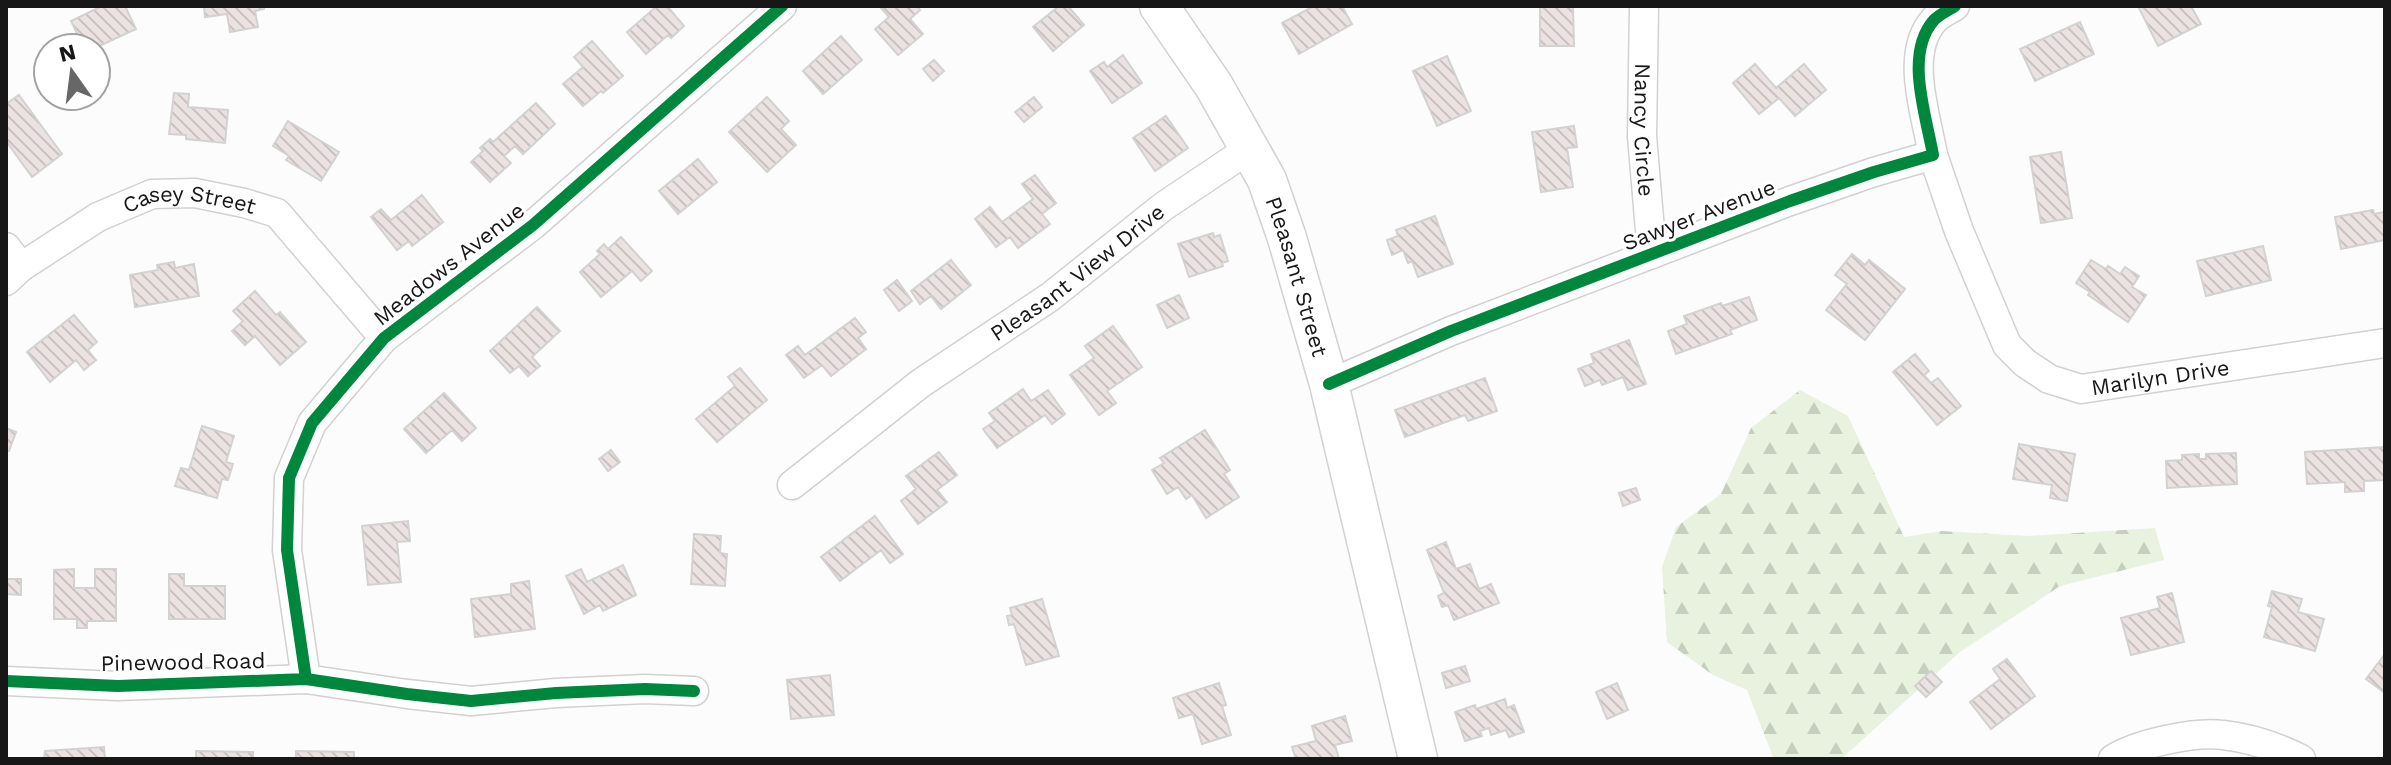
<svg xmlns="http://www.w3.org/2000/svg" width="2391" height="765" font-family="'Work Sans',sans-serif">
	<defs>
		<pattern id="forest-firs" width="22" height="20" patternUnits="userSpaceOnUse" patternTransform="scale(2)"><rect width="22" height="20" fill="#e8f2de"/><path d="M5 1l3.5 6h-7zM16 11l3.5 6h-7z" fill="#c6cfbe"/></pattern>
		<pattern id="building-back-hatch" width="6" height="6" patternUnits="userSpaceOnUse" patternTransform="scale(2)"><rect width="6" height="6" fill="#ebe3e1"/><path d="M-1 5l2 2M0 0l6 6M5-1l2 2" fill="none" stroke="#c9c2c0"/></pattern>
	</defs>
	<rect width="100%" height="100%" fill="#fcfcfd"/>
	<!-- forest -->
	<path fill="url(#forest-firs)" d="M1800,390L1848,416L1904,537L1941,531L2027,536L2155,528L2164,560L2060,586L1960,652L1841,759H1771L1773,757L1747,690L1713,675L1667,642L1662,567L1676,527L1721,494L1751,428Z"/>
	<!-- building -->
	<path fill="url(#building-back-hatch)" stroke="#d2d2d2" stroke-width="2" d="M102,6H125L136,29L95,48H84L71,21Z
		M204,6H264V9L255,11L258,27L230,32L227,14L205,17Z
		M657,6H667L684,26L671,38L668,35L646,54L627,32Z
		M883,6H917L920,10L910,19L923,34L898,55L875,29L889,17L881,8Z
		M1059,6H1068L1084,25L1053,51L1033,27Z
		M1314,6H1342L1352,24L1299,54L1282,23Z
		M1540,6H1573L1574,46H1540Z
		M2138,6H2191L2201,24L2158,46Z
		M2080,22L2094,54L2035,81L2020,49Z
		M841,36L862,60L823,94L803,71Z
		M592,41L623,76L603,93L601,91L583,106L563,84L583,67L574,57Z
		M1123,55L1142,83L1112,103L1090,71L1104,62L1107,67Z
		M1447,56L1471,111L1437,126L1413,71Z
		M934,60L944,71L933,81L923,69Z
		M1755,64L1776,88L1804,64L1826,90L1795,116L1779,98L1759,114L1733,83Z
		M174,93L189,94L188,107L228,110L225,143L186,139V135L169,134Z
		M19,95L62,154L32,177L6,141V104Z
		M767,97L789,121L781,129L796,145L767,172L729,132Z
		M1034,97L1042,107L1024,122L1015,112Z
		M536,103L555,124L523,154L515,146L504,156L511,163L490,182L471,162L483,151L480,148L490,139L493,142Z
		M1166,116L1188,148L1155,171L1133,138Z
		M288,121L339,152L321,181L286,160L289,156L273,146Z
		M1574,126L1577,147L1567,148L1573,187L1541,192L1532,132Z
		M2061,152L2072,218L2041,223L2030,157Z
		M698,159L717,182L678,214L659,191Z
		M1035,175L1056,203L1042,214L1050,224L1018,248L1010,237L996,247L975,219L990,207L1002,222L1033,199L1022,184Z
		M422,195L443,222L412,246L409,241L397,250L371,217L381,209L391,220Z
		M2373,210L2374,214L2385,212V240L2341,249L2335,217Z
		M1435,216L1453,264L1418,277L1412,261L1408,263L1403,250L1392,255L1387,240L1398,236L1396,230Z
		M1213,233L1214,237L1220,235L1228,261L1222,263L1223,266L1189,277L1178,244Z
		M621,237L652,271L641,281L632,271L601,297L580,272L600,254L597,251L604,244L608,249Z
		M2263,246L2271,280L2206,296L2197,261Z
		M1852,254L1865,265L1869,260L1905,289L1865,340L1826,310L1847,284L1835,275Z
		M951,260L971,285L941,309L931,296L920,304L911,291Z
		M2091,260L2106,269L2108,266L2120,274L2125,267L2139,276L2132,287L2146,295L2128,322L2088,295L2090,292L2076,283Z
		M174,262L175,268L194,264L199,296L135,307L130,275L158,270L157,265Z
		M897,280L912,301L899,311L884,290Z
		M255,291L276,315L280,312L306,342L280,365L255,336L245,345L232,331L243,321L233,311Z
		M1179,295L1189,318L1167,328L1157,305Z
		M1749,297L1757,320L1730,330L1732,334L1676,354L1668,331L1687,324L1684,316L1721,303L1722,306Z
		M537,307L560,331L532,357L540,366L528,376L519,366L510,373L490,351Z
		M74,315L97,342L88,350L96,360L84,370L76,360L50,382L27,352Z
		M855,318L866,332L858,338L866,349L831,376L822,365L804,378L786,355L798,346L805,355Z
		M1113,326L1142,367L1107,391L1116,403L1099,415L1070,375L1094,358L1085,346Z
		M1629,340L1646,384L1628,390L1623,377L1602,385L1600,380L1585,386L1578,369L1594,363L1591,354Z
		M1915,354L1929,371L1924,375L1931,383L1938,378L1961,406L1937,425L1893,372Z
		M740,368L767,400L717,442L696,419L735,386L728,377Z
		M1485,378L1497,411L1468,421L1465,415L1405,437L1395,410Z
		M1023,389L1031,401L1048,390L1065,414L1052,424L1045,415L997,448L983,429L995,421L989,413Z
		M444,393L476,428L462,441L452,430L426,453L404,429Z
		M202,426L234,436L226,462L233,464L228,480L222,479L217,498L175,486L181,468L189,470Z
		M6,428L16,432L9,451L6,450Z
		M1205,430L1230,470L1224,474L1239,497L1206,518L1192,495L1186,499L1178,487L1167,494L1152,470L1164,463L1160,458Z
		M2019,444L2075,454L2067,501L2050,498L2052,485L2013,479Z
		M2384,447L2385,480L2364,481V491L2345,492V482L2307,484L2305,452Z
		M611,450L620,462L608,471L599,459Z
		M939,452L957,475L937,490L947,502L918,524L901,501L916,489L906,476Z
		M2236,453L2237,484L2167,488L2166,461L2182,460V455L2199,454V459H2206V454Z
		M1636,488L1640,500L1623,506L1619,493Z
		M875,516L903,554L890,563L881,550L840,581L821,557Z
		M408,521L410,541L397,542L401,582L368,585L362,526Z
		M694,534L721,536L720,553L727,554L725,586L691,584Z
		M1446,542L1456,569L1470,564L1479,589L1491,584L1499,603L1454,620L1448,605L1442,607L1438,596L1444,593L1427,550Z
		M623,565L636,595L603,611L600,605L584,614L566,576L581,569L587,582Z
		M74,569V588H95V569H116V621H87V628H77V619H54V570Z
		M169,574H184V586H225V619H169Z
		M6,579H21V595L6,594Z
		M529,581L535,629L475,637L471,599L511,594V584Z
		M2272,591L2302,599L2298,612L2324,619L2315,651L2264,637L2272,607L2268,606Z
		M2172,593L2184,642L2131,655L2121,618L2160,608L2157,597Z
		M1042,599L1059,656L1026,665L1014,624L1009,625L1007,616L1012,615L1010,608Z
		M2385,654V693L2366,679Z
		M2007,659L2035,696L1991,729L1970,702L2000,679L1993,669Z
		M1465,666L1470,681L1446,688L1442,673Z
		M1931,671L1942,682L1926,697L1915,686Z
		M830,675L834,715L791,719L787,680Z
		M1219,683L1226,705L1222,706L1231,735L1202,744L1193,714L1179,718L1173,698Z
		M1617,683L1628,710L1607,719L1596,692Z
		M1505,699L1507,708L1514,705L1524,732L1509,737L1506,730L1491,735L1489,728L1480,731L1482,736L1465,741L1455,712L1475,705L1476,709Z
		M1345,716L1352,741L1335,745L1339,759H1296L1292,747L1316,741L1312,726Z
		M104,747L105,759H44L45,751Z
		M196,751L253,752V759H180L196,758Z
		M296,751L354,752V759H296Z"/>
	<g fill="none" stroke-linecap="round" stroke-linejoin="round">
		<defs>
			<g id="street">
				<path id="s1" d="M1644,6L1642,136L1652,254"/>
				<path id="s2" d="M1933,155L1959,231L2007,345L2025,363L2049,379L2081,389L2385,343"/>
				<path d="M6,247L21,267"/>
				<path id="s3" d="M6,281L21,267L98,217L152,194L195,193L244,203L277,213L384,338"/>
				<path d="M1329,384L1451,331L1790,201L1874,172L1933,155C1926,114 1904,54 1934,20C1940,14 1949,10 1955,6"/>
				<path id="s4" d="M792,485L921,383L1050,297L1164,206L1249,149"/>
				<path d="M306,679L287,550L289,478L312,423L384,338L533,225L782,6"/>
				<path d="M6,681L118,686L306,679L407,694L471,701L556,693L645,689L694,691"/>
				<path d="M2113,759C2137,744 2194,731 2223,735C2250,738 2277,747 2301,759"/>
			</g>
			<g id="secondary">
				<path id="s5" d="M1159,6L1214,86L1267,180L1287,238L1329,384L1418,759"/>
			</g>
		</defs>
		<!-- street casing -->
		<use href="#street" stroke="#d1d1d1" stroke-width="31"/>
		<!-- secondary casing -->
		<use href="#secondary" stroke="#d1d1d1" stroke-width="41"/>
		<!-- street -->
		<use href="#street" stroke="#fff" stroke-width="28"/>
		<!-- secondary -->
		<use href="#secondary" stroke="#fff" stroke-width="38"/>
		<defs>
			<path id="cycleway" d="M1329,384L1451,331L1790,201L1874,172L1933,155C1926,114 1904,54 1934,20C1940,14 1949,10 1955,6
				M306,679L287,550L289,478L312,423L384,338L533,225L782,6
				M6,681L118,686L306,679L407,694L471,701L556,693L645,689L694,691"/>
		</defs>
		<!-- cycleway casing -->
		<use href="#cycleway" stroke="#fff" stroke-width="17"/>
		<!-- cycleway -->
		<use href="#cycleway" stroke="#00873e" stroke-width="12"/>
	</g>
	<g text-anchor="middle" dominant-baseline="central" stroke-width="6" stroke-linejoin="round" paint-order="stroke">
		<!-- street labels -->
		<g font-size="22" fill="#171718" stroke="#fff">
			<text stroke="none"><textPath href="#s1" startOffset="124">Nancy Circle</textPath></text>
			<text stroke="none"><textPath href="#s3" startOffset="208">Casey Street</textPath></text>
			<text transform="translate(1699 215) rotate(-21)">Sawyer Avenue</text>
			<text transform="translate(449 264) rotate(-38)">Meadows Avenue</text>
			<text stroke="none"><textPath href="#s4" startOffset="356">Pleasant View Drive</textPath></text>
			<text stroke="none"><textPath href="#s5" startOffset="306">Pleasant Street</textPath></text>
			<text stroke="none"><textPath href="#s2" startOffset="372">Marilyn Drive</textPath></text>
			<text transform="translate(183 662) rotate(-1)">Pinewood Road</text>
		</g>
	</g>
	<!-- border -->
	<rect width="2391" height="765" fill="none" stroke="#171718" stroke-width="16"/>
	<!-- north arrow -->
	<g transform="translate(72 72) rotate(346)"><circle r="38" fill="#ffffff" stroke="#a2a2a3" stroke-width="2"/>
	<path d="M0-6L14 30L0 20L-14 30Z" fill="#676768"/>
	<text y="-12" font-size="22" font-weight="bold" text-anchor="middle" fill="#171718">N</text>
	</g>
</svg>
